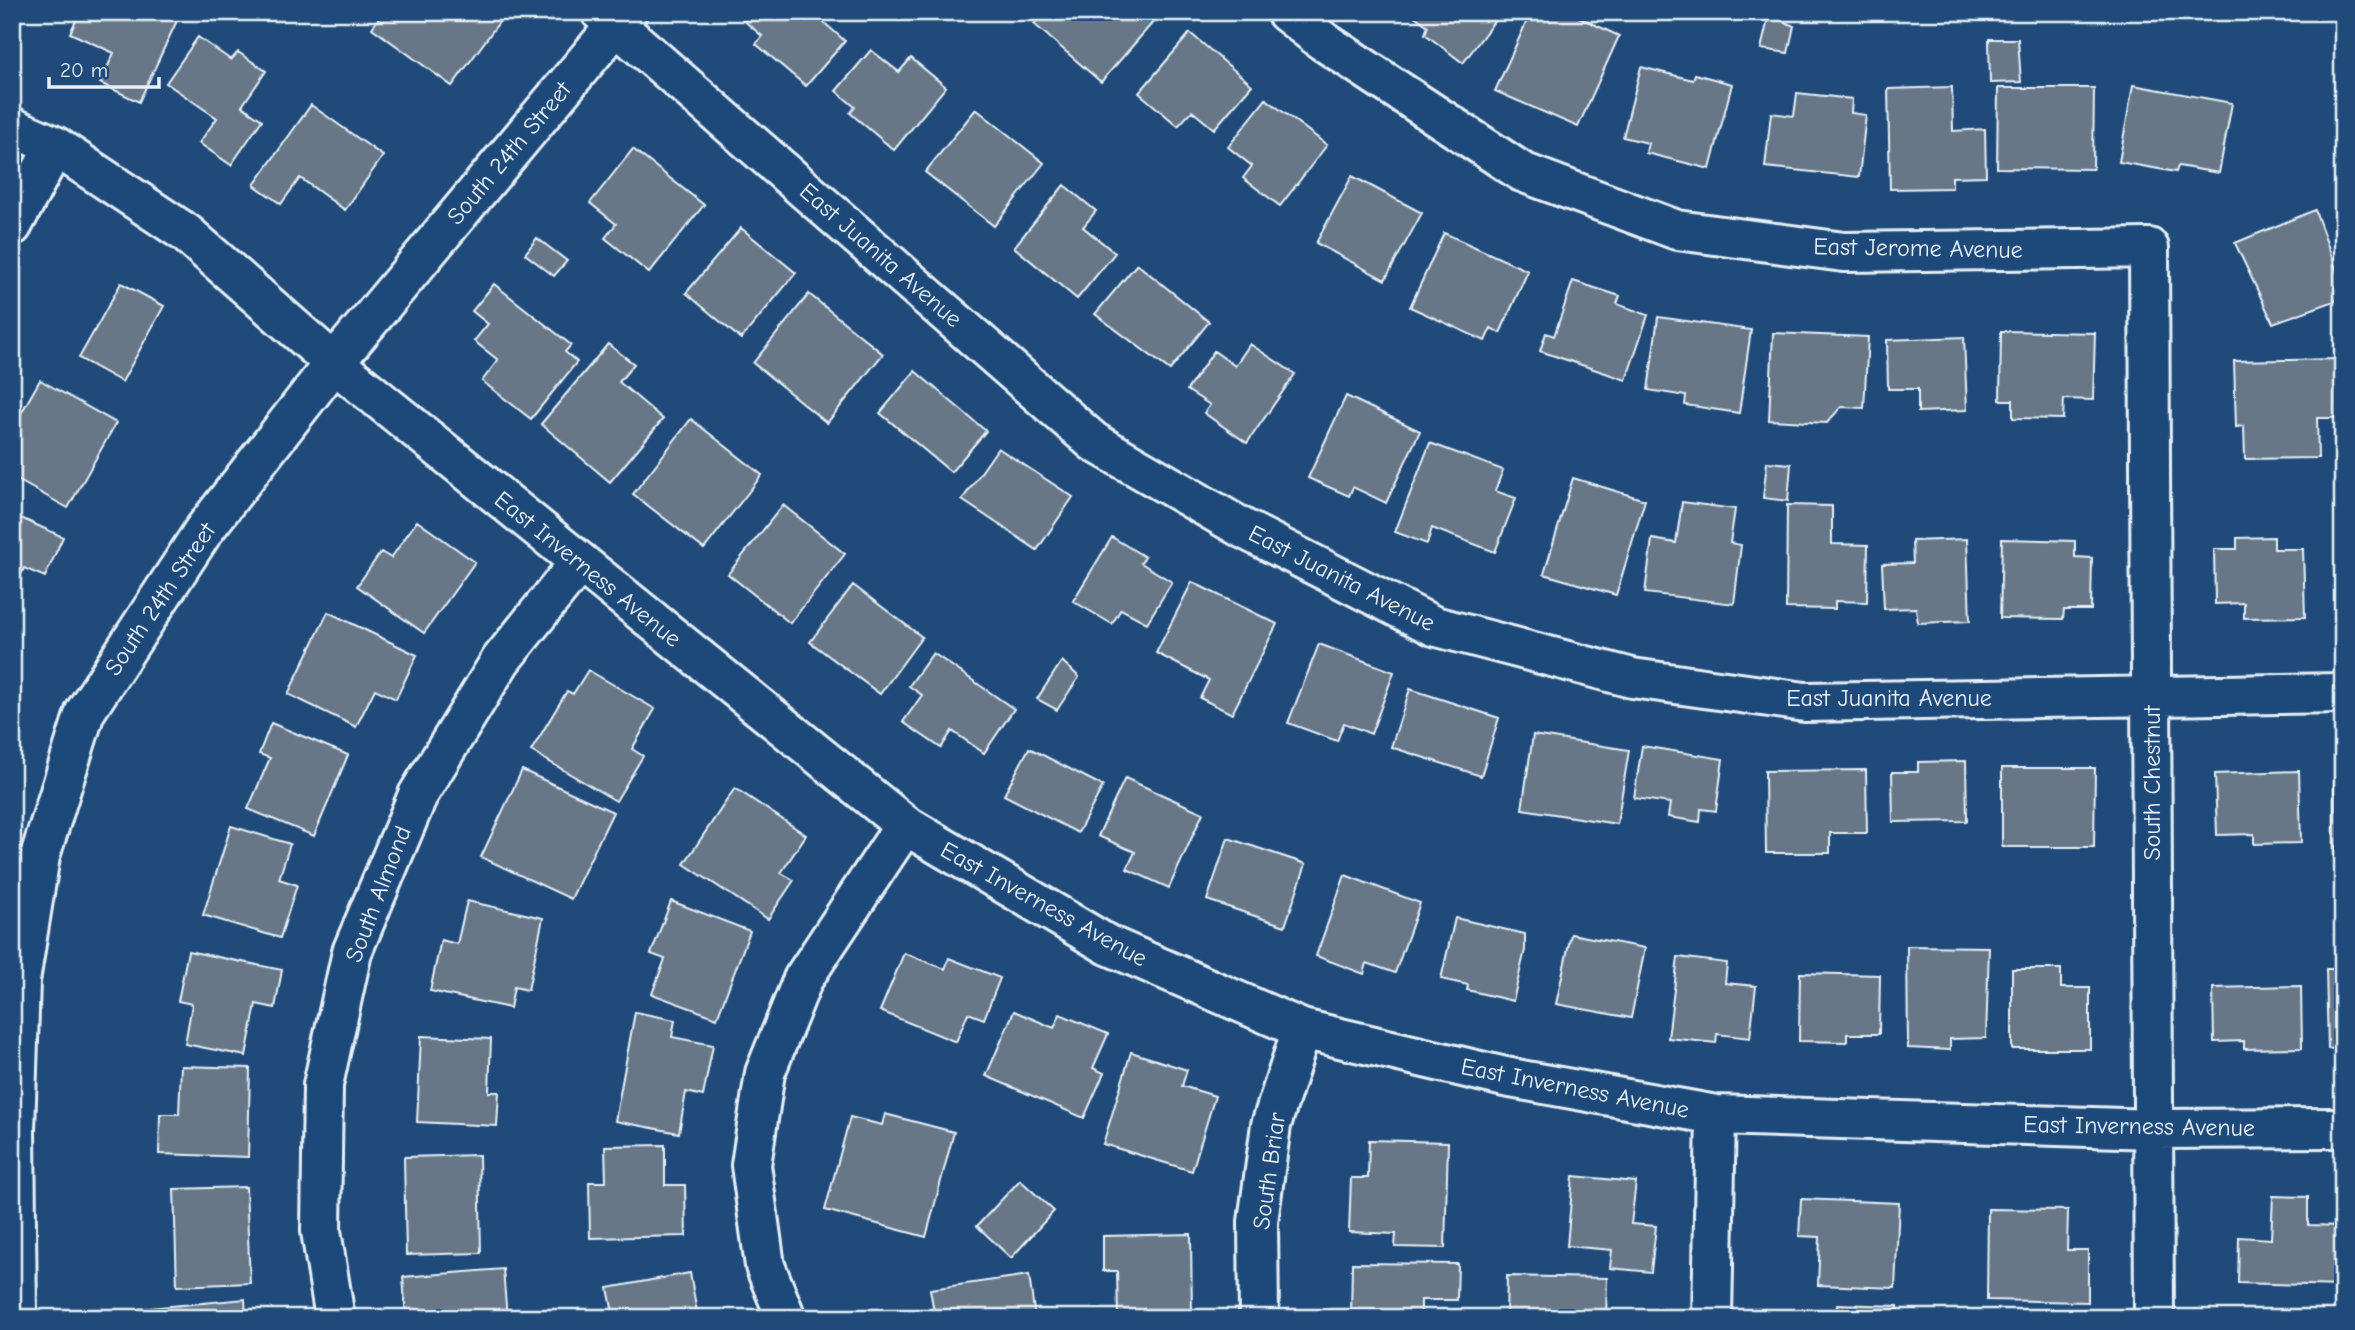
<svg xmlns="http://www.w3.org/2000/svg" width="2355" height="1330" font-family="'Comic Neue',sans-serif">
	<rect width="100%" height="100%" fill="#1f4a7a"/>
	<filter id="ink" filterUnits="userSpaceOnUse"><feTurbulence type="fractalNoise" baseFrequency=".0143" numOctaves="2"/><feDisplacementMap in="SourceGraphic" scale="14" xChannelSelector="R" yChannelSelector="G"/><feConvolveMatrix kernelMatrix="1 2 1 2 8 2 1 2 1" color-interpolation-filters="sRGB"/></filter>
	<g filter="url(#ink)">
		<!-- building -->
		<path fill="#687788" stroke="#e8f1f8" stroke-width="2" d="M80,12H181L139,102L100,83L114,53L70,33Z
			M383,12H502L505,14L452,86L372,28Z
			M748,12H812L845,41L806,86L756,44L762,36L742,19Z
			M1044,12H1146L1155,20L1101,82L1034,24Z
			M1409,12H1501L1463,63L1425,34L1428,26Z
			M1531,12H1568L1619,36L1578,127L1495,91Z
			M1769,15L1794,26L1788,53L1761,49Z
			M1190,33L1252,85L1214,129L1192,111L1178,126L1139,93Z
			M198,37L231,60L238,52L266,71L242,106L262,120L231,165L199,143L217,118L166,83Z
			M1989,39H2018L2021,82L1990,83Z
			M871,50L899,72L911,58L946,87L894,150L850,113L855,107L836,91Z
			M1641,67L1693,80L1695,74L1732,84L1710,169L1646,153L1648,143L1623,137Z
			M2133,85L2232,103L2219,173L2178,166L2176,172L2119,162Z
			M1952,87L1953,131L1985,129L1986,176L1952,177V188L1890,189L1888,89Z
			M1998,88H2094L2093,169L1997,168Z
			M1797,93L1852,99L1851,113L1866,115L1859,177L1765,167L1771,113L1794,116Z
			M1266,99L1327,145L1280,206L1243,178L1252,166L1228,147Z
			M311,105L383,156L345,210L300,178L281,204L254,185Z
			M976,109L1044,163L994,226L925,172Z
			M633,149L704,205L649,273L605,238L616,224L590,203Z
			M1352,176L1422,213L1385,280L1316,243Z
			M1064,185L1096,211L1083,227L1115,253L1077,299L1014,247Z
			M2315,210L2343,288V298L2273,323L2235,243Z
			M741,228L796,273L741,339L686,293Z
			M1444,233L1528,271L1500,333L1491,328L1485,341L1410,307Z
			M537,238L567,261L554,276L525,254Z
			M1137,264L1209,322L1170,370L1095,314Z
			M1573,281L1620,296L1617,304L1648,315L1626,380L1540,351L1546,333L1554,336Z
			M121,283L164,306L122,382L79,358Z
			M494,284L571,345L565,352L577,362L531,419L482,381L498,360L474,341L488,324L472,311Z
			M809,294L883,354L827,423L753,363Z
			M1658,317L1751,330L1739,413L1685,405L1686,396L1648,390Z
			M2001,331L2095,333L2093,400L2064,399L2063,419L2013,418V400H2000Z
			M1773,333L1868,337L1864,408L1841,407L1827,423L1769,420Z
			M1964,337L1967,410L1918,412V389H1888L1887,340Z
			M608,344L634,364L619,382L663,419L610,482L541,424Z
			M1250,344L1295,374L1247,443L1204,413L1210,405L1187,390L1214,351L1235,366Z
			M2337,359L2338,418H2317L2318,458L2245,459L2244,426L2236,427L2234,361Z
			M915,371L986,431L951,472L880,413Z
			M40,380L116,423L68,508L12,477V429Z
			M1346,396L1420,431L1386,503L1353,487L1349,496L1308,478Z
			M691,419L762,475L704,549L633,494Z
			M1430,443L1503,470L1495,491L1516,498L1495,552L1432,528L1427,544L1395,532Z
			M998,448L1073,497L1037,550L962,500Z
			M1767,462L1791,464L1788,501L1763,498Z
			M1573,478L1645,500L1616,595L1544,574Z
			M1682,502L1735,509L1730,543L1741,545L1734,604L1645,593L1652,539L1676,543Z
			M783,505L845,554L790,623L728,574Z
			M1787,505L1832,506V544L1868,545L1867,602L1835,601V609L1786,608Z
			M12,514L63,537L45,577L24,568L12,595Z
			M417,521L475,562L424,633L357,586L381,552L391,558Z
			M1112,537L1145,557L1141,563L1172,582L1147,623L1121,609L1112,624L1073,601Z
			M2274,537V549H2303L2305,617L2244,618V603L2215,604L2214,549H2237V538Z
			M1967,539L1970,621L1918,623L1916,608L1884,609L1882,564L1913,563L1912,541Z
			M2002,539L2075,541V557L2092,558L2091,610H2064L2063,619L2000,618Z
			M1192,582L1277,624L1232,714L1200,698L1209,680L1156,653Z
			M853,585L922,637L880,694L810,642Z
			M328,612L417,655L396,699L375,689L356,727L288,694Z
			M1319,644L1394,672L1371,734L1344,723L1337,741L1288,723Z
			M933,653L1014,709L984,753L952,731L941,748L903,722L922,695L909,686Z
			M1062,661L1079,677L1057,710L1037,699Z
			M588,670L655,709L632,749L643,756L616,801L531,751L567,691L573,694Z
			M1410,689L1499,718L1481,776L1391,747Z
			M271,723L348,755L314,836L248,809L270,758L259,754Z
			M1533,735L1629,750L1617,824L1522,809Z
			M1642,746L1723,759L1716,811L1701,809L1700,822L1668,817L1670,803L1634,798Z
			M1029,748L1103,786L1078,833L1004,795Z
			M2343,755V858H2335L2334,756Z
			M1966,761L1967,821L1893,822L1892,772H1918V762Z
			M2002,768H2095L2094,847H2002Z
			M522,770L613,812L571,899L481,857Z
			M1866,770L1867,833H1830V853H1766L1765,771Z
			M2299,771L2301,843L2254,844V834L2217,835L2215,774Z
			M1125,778L1203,813L1169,888L1127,869L1135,852L1098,836Z
			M735,788L806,835L781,873L794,880L768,919L684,864Z
			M231,826L290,844L279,879L297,885L280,938L203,915Z
			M1228,838L1306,864L1285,926L1207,900Z
			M1345,875L1420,903L1395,973L1367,963L1364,974L1316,956Z
			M467,901L543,918L528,990L514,987L510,1008L430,991L441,940L457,944Z
			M671,901L750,931L717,1018L652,994L665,959L651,954Z
			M1455,918L1525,934V950L1513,1001L1467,990L1468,985L1441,979Z
			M1571,934L1645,948L1631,1018L1556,1004Z
			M1907,946L1989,947L1986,1038L1950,1039V1050L1908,1048Z
			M188,951L282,970L275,1008L256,1004L246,1056L185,1044L192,1004L178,1001Z
			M904,953L945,969L949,958L1000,978L984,1019L968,1013L956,1042L880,1011Z
			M1678,957L1727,963L1725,983L1756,986L1750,1038L1717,1034L1716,1043L1668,1038Z
			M2012,969H2061V988H2090V1049H2012Z
			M2326,969H2343V1048L2328,1049Z
			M1800,973L1880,975L1879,1034H1847V1042L1799,1041Z
			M2301,986L2302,1048L2244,1049V1041L2214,1042L2213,988Z
			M1014,1011L1054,1028L1060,1014L1108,1034L1093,1068L1104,1073L1084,1118L986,1076Z
			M635,1012L675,1020L672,1037L713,1045L703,1096L686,1092L679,1133L615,1121Z
			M421,1036L491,1039L489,1092H499L497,1126L417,1122Z
			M1131,1052L1187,1070L1182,1086L1215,1096L1192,1171L1103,1144Z
			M181,1066L250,1068L248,1157L159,1154L160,1114H179Z
			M885,1114L954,1132L926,1237L825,1210L850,1117L882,1125Z
			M1369,1140L1448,1142L1445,1248L1395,1247L1396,1234L1349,1232L1351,1178H1368Z
			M665,1145V1185H685L686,1236L590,1238L589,1182H606L605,1146Z
			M479,1155L481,1253L406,1255L404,1157Z
			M1573,1176L1636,1182L1631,1224L1656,1226L1651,1272L1610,1268L1612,1250L1567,1246Z
			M1020,1180L1054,1211L1011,1258L977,1226Z
			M246,1187L250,1283L177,1286L174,1189Z
			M2273,1196L2308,1197V1225L2343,1226V1286L2238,1283L2239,1237L2271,1239Z
			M1801,1199L1899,1203L1895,1288L1818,1285L1820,1237L1799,1236Z
			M1988,1209L2068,1210L2067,1250H2088V1302L1987,1300Z
			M1191,1234L1192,1318H1118L1117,1271H1103V1236Z
			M1352,1263L1458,1264L1457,1300H1421V1318H1351Z
			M503,1269L507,1318H406L403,1277Z
			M690,1273L698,1318H614L608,1288Z
			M1029,1275L1035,1318H935L930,1289Z
			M1507,1276L1607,1278L1606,1318H1506Z
			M245,1299L246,1318H141L140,1309Z
			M1837,1304L1898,1306V1318H1836Z"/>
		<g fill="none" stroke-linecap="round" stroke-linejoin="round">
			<defs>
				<path id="minor" d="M601,12L1094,442L1244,529L1434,626L1632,678L1805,702L2343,693
					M1286,12L1323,41L1522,172L1677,230L1844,252L2149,248L2154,1318
					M12,127L55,146L186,233L334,363L905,825L1108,945L1302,1029L1505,1077L1716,1115L2153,1129L2343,1128
					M12,226L55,146
					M335,1318L321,1231L323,1085L352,952L418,795L501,660L580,562
					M786,1318L765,1266L751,1165L765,1073L803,979L905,825
					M1259,1318L1258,1222L1271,1125L1302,1029
					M1712,1318L1716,1115"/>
				<path id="tertiary" d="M17,1318L15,1130L20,981L40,856L85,712L204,530L334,363L627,12"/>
			</defs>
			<!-- minor casing -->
			<use href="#minor" stroke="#e8f1f8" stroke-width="44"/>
			<!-- tertiary casing -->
			<use href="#tertiary" stroke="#e8f1f8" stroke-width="44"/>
			<!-- minor -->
			<use href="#minor" stroke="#1f4a7a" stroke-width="38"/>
			<!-- tertiary -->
			<use href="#tertiary" stroke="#1f4a7a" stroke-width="38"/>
		</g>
	</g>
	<g text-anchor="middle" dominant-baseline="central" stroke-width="5" stroke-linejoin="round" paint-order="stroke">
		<!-- street labels -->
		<g font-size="24" fill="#e8f1f8" stroke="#1f4a7a">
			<text transform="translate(509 153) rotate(-50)">South 24th Street</text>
			<text transform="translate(1918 248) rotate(1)">East Jerome Avenue</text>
			<text transform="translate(881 255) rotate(41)">East Juanita Avenue</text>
			<text transform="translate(588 569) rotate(39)">East Inverness Avenue</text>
			<text transform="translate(1342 578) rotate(27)">East Juanita Avenue</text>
			<text transform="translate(160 599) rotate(-56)">South 24th Street</text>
			<text x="1889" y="698">East Juanita Avenue</text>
			<text transform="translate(2152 783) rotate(-90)">South Chestnut</text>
			<text transform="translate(378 894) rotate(-69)">South Almond</text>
			<text transform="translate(1044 904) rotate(29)">East Inverness Avenue</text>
			<text transform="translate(1575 1088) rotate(11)">East Inverness Avenue</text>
			<text transform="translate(2139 1126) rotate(1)">East Inverness Avenue</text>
			<text transform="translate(1269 1171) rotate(-82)">South Briar</text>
		</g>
	</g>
	<!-- margin -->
	<rect width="2355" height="1330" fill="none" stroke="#1f4a7a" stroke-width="42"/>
	<rect x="21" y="21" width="2313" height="1288" fill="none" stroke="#e8f1f8" stroke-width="2.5" filter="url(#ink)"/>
	<!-- scale -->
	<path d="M49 77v10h110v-10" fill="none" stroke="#e8f1f8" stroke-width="3.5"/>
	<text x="60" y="77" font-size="21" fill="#e8f1f8" stroke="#1f4a7a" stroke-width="5" paint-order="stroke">20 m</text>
</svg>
